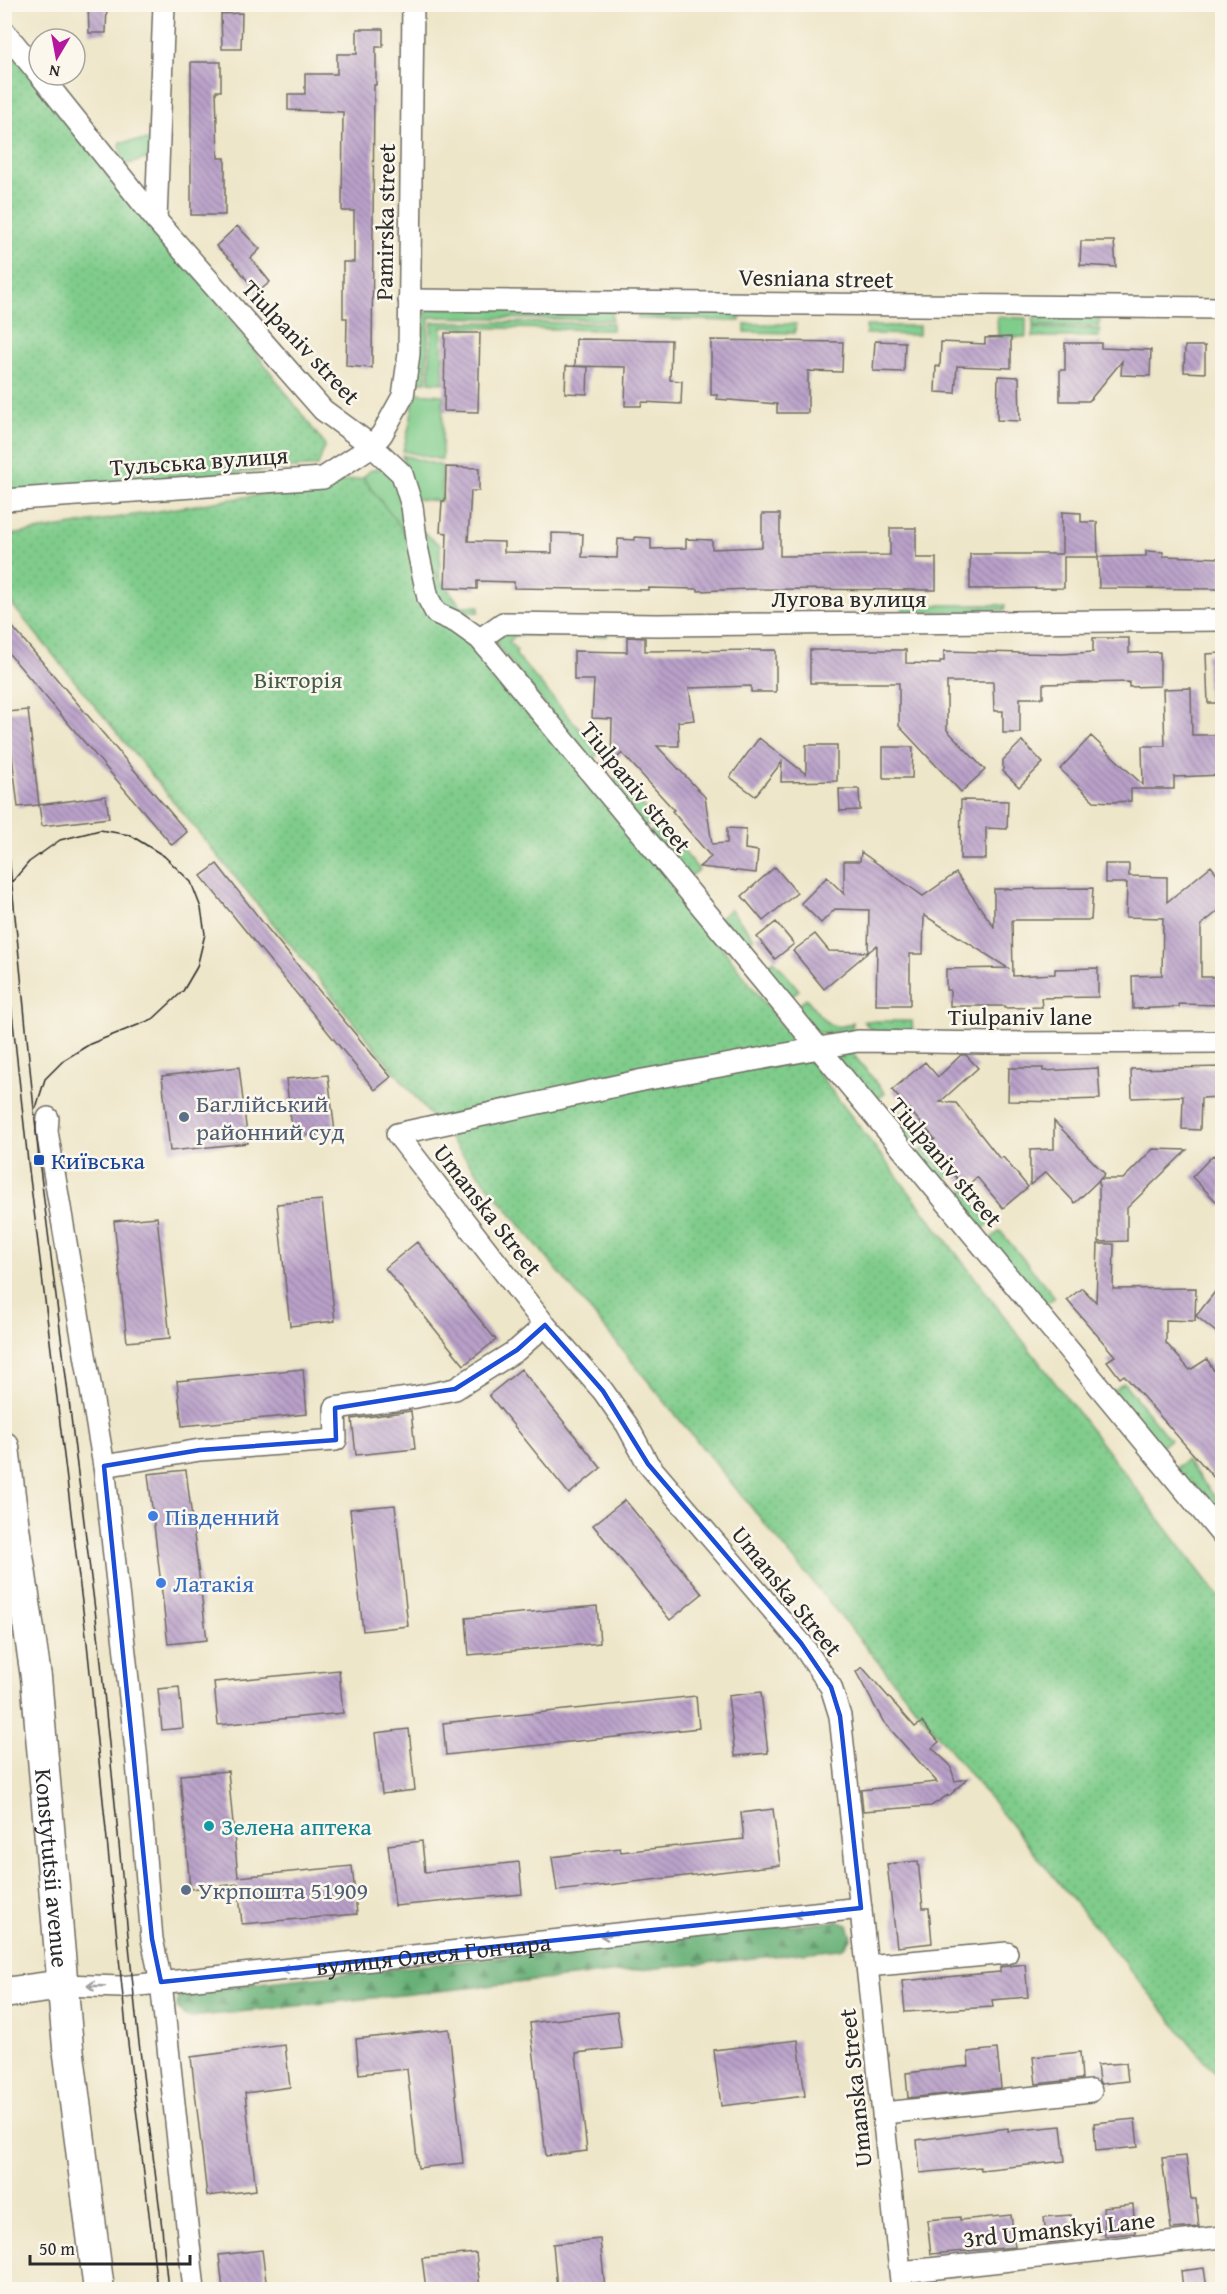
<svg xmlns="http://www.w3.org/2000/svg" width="1227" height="2294" font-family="'Gentium Book Plus',serif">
	<defs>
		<pattern id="forest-firs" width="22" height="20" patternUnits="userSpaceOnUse" patternTransform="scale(1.5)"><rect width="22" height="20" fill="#67b077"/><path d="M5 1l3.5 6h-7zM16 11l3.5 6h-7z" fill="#558f62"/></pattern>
		<pattern id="garden-dots" width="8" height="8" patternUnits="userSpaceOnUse" patternTransform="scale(1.5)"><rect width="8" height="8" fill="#7fcc8b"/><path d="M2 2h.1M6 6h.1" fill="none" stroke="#6eaf78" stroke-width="1.8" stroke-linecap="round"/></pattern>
		<pattern id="building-back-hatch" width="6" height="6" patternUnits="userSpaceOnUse" patternTransform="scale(1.5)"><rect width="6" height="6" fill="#b9a0c9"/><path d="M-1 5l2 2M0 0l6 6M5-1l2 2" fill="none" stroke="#9783a3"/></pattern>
	</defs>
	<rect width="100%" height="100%" fill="#fbf7ec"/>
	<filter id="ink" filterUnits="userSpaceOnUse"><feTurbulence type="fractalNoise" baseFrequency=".0167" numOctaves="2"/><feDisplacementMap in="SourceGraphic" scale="12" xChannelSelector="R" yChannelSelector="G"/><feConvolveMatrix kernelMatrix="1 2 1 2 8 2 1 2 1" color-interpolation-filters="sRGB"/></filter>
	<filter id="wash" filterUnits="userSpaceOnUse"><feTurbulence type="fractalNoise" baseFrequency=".008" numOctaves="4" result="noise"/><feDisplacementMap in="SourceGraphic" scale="24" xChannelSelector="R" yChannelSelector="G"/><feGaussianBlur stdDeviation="1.35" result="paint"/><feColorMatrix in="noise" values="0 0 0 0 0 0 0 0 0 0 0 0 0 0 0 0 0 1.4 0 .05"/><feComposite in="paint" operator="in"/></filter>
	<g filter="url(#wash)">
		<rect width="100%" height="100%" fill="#eee6c9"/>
		<!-- grass -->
		<path fill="#7fcc8b" stroke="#557c5b" stroke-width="1.5" d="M153,140L155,156L122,166L120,142Z
			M431,308L612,310V320L429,317L426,382H417C418,362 414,319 431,308Z
			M638,310L741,312L740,321L638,319Z
			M997,317L1026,318V337H998Z
			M1033,318H1100L1099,326H1033Z
			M432,322L612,323V330L442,327L443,383L429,382Z
			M745,324H796L795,333L745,332Z
			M866,326H919V335L866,334Z
			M1033,328L1100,329L1099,337H1033Z
			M415,393L443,395L442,460L403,451L410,423Z
			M402,455L442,466V501L414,499Z
			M385,467L397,475L415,549L358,484L369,471Z
			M421,530L440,545L439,606H479V612H437Z
			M903,605H1005L1004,610L903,613Z
			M511,629L607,630V636L516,635L509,642L517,651L515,654L600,753L590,761L496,644L499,637Z
			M620,776L655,820L645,828L610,784Z
			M730,909L754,938L743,947L720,918Z
			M774,960L799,990L787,1000L762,970Z
			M806,998C820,1014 829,1036 853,1022L852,1029L847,1032L816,1033L795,1008Z
			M898,1108L922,1139L914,1147L887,1117Z
			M965,1188L992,1221L981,1231L955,1200Z
			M1000,1231L1055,1297L1043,1306L988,1241Z
			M1124,1383L1170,1440L1155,1449L1110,1393Z"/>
		<!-- forest -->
		<path fill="url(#forest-firs)" stroke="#496e51" stroke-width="1.5" d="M837,1921L848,1925L852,1937L845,1947L840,1949L191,2017L185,2016L177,2007L178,1995L183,1991Z"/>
		<!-- garden -->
		<path fill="url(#garden-dots)" stroke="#557c5b" stroke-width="1.5" d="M4,43L175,245L325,445L318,466L5,493Z
			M363,478L1222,1601V2082L5,596V536Z
			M661,823L699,870L687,879L649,833Z
			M863,1021H912L913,1034L874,1033Z
			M837,1048L851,1052L885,1093L875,1102L835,1057Z
			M928,1145L952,1174L942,1183L918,1153Z
			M1186,1460L1222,1506V1528L1173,1470Z"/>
		<g id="blocks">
			<!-- building -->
			<path fill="url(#building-back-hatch)" d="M88,4H107L106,33H89Z
				M242,13L241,49H222L221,14Z
				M357,29H383V47H376V85H374L372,368L346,366L347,318H343V262H354V211H342L343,112L288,110V94H305V74H337V54H357Z
				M191,62H221V91H216L217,124L218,158H225V215H191Z
				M237,226L260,249L251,258L270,282L257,293L233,262L216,246Z
				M1081,241H1114L1116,267L1080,265Z
				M445,333H480L478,412L444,411Z
				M1011,337V368L957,366L955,393L935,392L936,366L940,367L941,342L985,344V338Z
				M576,339L671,340L670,380L682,381L681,404L642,402L641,406H625L626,367L575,366Z
				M711,340L843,342L842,372L808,371V413H777V404L717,399V395H711Z
				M875,341L905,342L904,372L873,371Z
				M1065,343H1101V348L1151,350L1150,376L1121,375L1122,361L1089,401H1060V370H1065Z
				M1185,346H1205V373L1184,372Z
				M566,366L588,367L587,394L565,393Z
				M998,376L1019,377L1020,421L997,420Z
				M446,467L479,468V491H471L468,541L504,542V552L552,553V533L583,534L582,557L617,558L618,539L635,540V537L651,538V549L686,548V539L712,540V549L762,547V514H780V556L890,555V528H916V558H936V590L750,589L698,591V589L648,588V590L514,588V582L477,581V589L445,588L447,533L440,532L442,501H445Z
				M1062,512L1081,513V522H1097L1098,557H1064V588L970,589V554H1062Z
				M1146,551L1163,552V556L1222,558V589L1099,588L1098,557L1146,556Z
				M4,617L187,832L172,845L4,648Z
				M627,637L645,638V651L776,650V692H751V686L689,688L694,720L678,722L679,746H657L705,797L712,844L727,843V828L746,829L745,849L758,851L756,873L699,867L711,857L672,811L674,810L622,753L611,764L612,719L592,718L594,680H574V651L627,652Z
				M1093,638H1129V653L1160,652V686L1129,687V682L1043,684V698H1020V733H1003V711H994L993,682H947V730L985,770L961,792L899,726V683H810V650H906V663L940,664V661H944V651L1062,654L1093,652Z
				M1222,653V703H1208L1206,654Z
				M1191,688L1192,735H1222V775L1174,777V789H1131V801L1113,802L1094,801L1060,769L1091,736L1143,785L1142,746H1165L1163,689Z
				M28,710L39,805L18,807L7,712Z
				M759,738L806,774V745H837V781L781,782L782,762L755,796L730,777Z
				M1022,741L1043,763L1019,787L1003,771V760Z
				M883,747H913L912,778H883Z
				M839,789H859L860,810L840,811Z
				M106,796L109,818L42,826L39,805Z
				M961,800L1008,801L1007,829L986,828V859H960Z
				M861,852L923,896L956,873L994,927V889L1093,888L1091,920H1012L1013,976L1055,974V969L1098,968V997L1041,998L1042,1007L1005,1008V1006H950V990H946V969L1008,968L924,915L923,954H910V1005H876L877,945L824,989L793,951L815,934L829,951L868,952L869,910L835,909L821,923L801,903L827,877L844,894V861H860Z
				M217,864L267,928L391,1077L375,1090L201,876Z
				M1105,864H1129V876L1167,877V902L1211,866L1222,880V908L1201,925V977H1222V1005L1179,1004V1007L1133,1009L1132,976L1162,975L1163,918L1126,917L1127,883H1105Z
				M775,867L797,893L763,921L742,896Z
				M776,922L794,944L775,959L757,937Z
				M961,1055H966L978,1068L940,1102L956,1103L1000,1159L1003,1157L1028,1187L1003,1208L977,1177L965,1188L929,1144L935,1139L892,1090L925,1062L938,1077Z
				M239,1067L248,1143L170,1151L162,1076Z
				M1222,1067V1097L1201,1098L1200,1130L1182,1129L1183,1096L1132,1098L1131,1069Z
				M1009,1068H1043V1071L1098,1068L1100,1099L1069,1100V1102L1008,1101Z
				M328,1075L335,1132L293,1137L286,1079Z
				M1054,1121L1105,1174L1100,1179H1123L1153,1149L1187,1150L1127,1208V1241L1099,1242V1180L1075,1203L1046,1172L1030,1185V1150L1054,1149Z
				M1213,1155L1222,1165V1207L1192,1177Z
				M322,1200L335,1321L290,1326L277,1204Z
				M157,1217L170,1338L127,1342L114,1221Z
				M417,1242L496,1340L464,1365L385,1268Z
				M1098,1244H1114L1113,1289L1196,1288L1195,1321L1166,1320V1343L1190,1370L1207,1359L1222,1384V1487L1124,1375L1120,1378L1107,1361L1115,1356L1067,1300L1082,1288L1096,1302Z
				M1222,1283V1337L1196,1316Z
				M303,1369L307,1414L182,1426L177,1381Z
				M521,1369L601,1468L569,1494L489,1395Z
				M411,1411L415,1449L356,1455L352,1419Z
				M186,1470L207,1640L168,1644L148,1474Z
				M625,1500L702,1594L670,1620L593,1525Z
				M395,1505L408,1626L363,1631L350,1509Z
				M597,1606L600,1643L469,1655L466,1618Z
				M862,1667L915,1727L922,1722L939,1742L932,1748L950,1765L955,1781L967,1779L949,1796L948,1795L931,1806L863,1811L861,1790L937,1782L883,1721L856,1672Z
				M339,1670L343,1713L218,1725L214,1682Z
				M179,1687L183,1728L162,1730L158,1689Z
				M761,1692L768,1753L735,1756L728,1696Z
				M696,1696L699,1728L446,1755L443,1723Z
				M409,1729L415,1790L382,1794L375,1733Z
				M228,1771L238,1877L352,1866L357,1914L242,1924L238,1884L190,1889L180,1775Z
				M773,1809L780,1865L557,1891L552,1857L620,1848L621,1852L744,1839L741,1813Z
				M422,1841L425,1872L519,1862L522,1894L395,1906L388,1845Z
				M918,1861L923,1908H929L932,1943L897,1947L887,1864Z
				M1025,1964L1028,1997L992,2000L993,2007L905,2012L902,1981L1000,1972V1967Z
				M617,2012L622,2048L576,2053L587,2151L546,2156L530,2023Z
				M449,2029L463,2163L418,2168L407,2069L359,2074L356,2039Z
				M798,2040L805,2096L721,2106L714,2050Z
				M285,2045L290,2087L245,2093L256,2190L207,2196L191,2057Z
				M997,2049L1001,2088L908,2098L906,2073L969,2066L968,2052Z
				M1080,2052L1082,2079L1036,2084L1033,2057Z
				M1126,2063L1128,2081L1101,2084L1099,2081L1097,2065Z
				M1135,2119L1138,2147L1096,2151L1094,2123Z
				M1061,2126L1065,2161L981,2170L980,2167L920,2173L917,2140L1008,2128V2131Z
				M1186,2156L1191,2199H1196L1199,2227L1171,2229L1162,2158Z
				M1133,2204L1135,2233L1105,2236L1103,2207Z
				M1011,2215L1015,2247L931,2254L927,2220L960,2217V2220Z
				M1071,2215L1073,2240L1047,2243L1044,2217Z
				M600,2239L605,2289H557L553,2244Z
				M262,2250L267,2289H223L219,2255Z
				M476,2253L480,2289H426L422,2258Z
				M1204,2268L1207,2289H1183L1181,2271Z"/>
		</g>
	</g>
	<g filter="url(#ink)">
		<use href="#blocks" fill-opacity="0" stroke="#6f6c62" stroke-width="1.5"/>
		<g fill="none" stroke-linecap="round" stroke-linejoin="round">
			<defs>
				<g id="street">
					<path d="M4,31L39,74"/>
					<path d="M40,75L156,220L323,410L372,446L402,474L412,506L417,547L428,598L436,613L456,622L480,639L1222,1535"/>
					<path d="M156,220L164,4"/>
					<path d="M409,300L1222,308"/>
					<path d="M4,500L323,478L372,446L382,434L403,396L409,354L413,4"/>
					<path d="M480,639L503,623L657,625L1222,620"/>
					<path d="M48,1118L47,1131L104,1466L136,1751L152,1939L161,1982L194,2290"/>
					<path d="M104,1466L200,1450L336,1440L335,1408L416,1397L455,1389L517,1350L545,1325"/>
					<path d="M867,1966L1007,1953"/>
					<path id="s1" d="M63,1985L121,1987L861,1908"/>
					<path d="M884,2113L1091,2091"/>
					<path d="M901,2272L1222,2237"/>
					<path d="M902,2290L840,1716L831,1687L801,1643L648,1464L627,1425L603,1391L545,1325L397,1134L643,1080L858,1041L992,1043L1222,1042"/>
				</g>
				<g id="secondary">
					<path id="s2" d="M4,1447L14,1528L36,1677L68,2047L99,2290"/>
					<path d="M4,1993L63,1985"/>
				</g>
			</defs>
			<!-- street casing -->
			<use href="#street" stroke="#6f6c62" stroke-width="24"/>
			<!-- secondary casing -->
			<use href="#secondary" stroke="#6f6c62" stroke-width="33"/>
			<!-- street -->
			<use href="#street" stroke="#fff" stroke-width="21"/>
			<!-- secondary -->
			<use href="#secondary" stroke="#fff" stroke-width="30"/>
			<!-- tram -->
			<path stroke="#2b2b2b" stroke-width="1.5" d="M4,804L39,1160L99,1642L137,2026L162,2228L168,2290
				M4,909L7,893L12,882L29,862L60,840L100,830L130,835L164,856L191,882L201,908L205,934L197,967L183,991L153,1019L90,1044L64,1060L45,1079L36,1108
				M4,938L28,1162L87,1643L126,2027L151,2230L157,2290"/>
		</g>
		<!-- one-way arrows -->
		<defs><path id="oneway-shaft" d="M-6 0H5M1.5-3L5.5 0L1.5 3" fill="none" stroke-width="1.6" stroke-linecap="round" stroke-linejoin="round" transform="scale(1.5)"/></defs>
		<g stroke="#a0a0a0">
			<use href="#oneway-shaft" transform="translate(803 1914) rotate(174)"/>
			<use href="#oneway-shaft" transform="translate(609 1935) rotate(174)"/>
			<use href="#oneway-shaft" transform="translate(290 1969) rotate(174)"/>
			<use href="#oneway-shaft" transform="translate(96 1986) rotate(-178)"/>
		</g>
	</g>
	<!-- marked area -->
	<path fill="none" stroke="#1d4ed8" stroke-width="4.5" stroke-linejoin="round" d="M545,1325L603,1391L648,1464L801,1643L831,1687L840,1716L861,1908L161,1982L152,1939L104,1466L200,1450L336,1440L335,1408L455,1389L517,1350Z"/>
	<!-- markers -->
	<g fill="#5c6f8a" stroke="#fbf7ec" stroke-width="2">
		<circle cx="184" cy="1117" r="6"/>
		<circle cx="186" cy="1890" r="6"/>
	</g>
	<rect fill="#1a4fb4" stroke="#fbf7ec" stroke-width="2" x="33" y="1154" width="12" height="12" rx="3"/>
	<g fill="#3f7fe0" stroke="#fbf7ec" stroke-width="2">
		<circle cx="153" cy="1516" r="6"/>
		<circle cx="161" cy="1583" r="6"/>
	</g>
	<circle fill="#0f9aa8" stroke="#fbf7ec" stroke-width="2" cx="209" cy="1826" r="6"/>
	<g text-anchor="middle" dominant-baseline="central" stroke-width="5" stroke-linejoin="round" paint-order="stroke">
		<!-- street labels -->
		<g font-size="24" fill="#2b2b2b" stroke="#fbf7ec">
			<text transform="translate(385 222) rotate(-89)">Pamirska street</text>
			<text transform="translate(816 278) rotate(1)">Vesniana street</text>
			<text transform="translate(301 342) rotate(47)">Tiulpaniv street</text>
			<text transform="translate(199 461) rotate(-4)">Тульська вулиця</text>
			<text x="849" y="598">Лугова вулиця</text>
			<text transform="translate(636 787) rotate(51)">Tiulpaniv street</text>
			<text x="1020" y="1016">Tiulpaniv lane</text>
			<text transform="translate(946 1162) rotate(50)">Tiulpaniv street</text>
			<text transform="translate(488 1210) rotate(52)">Umanska Street</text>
			<text transform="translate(787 1591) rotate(51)">Umanska Street</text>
			<text stroke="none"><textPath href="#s2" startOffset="424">Konstytutsii avenue</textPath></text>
			<text stroke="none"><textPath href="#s1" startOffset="372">вулиця Олеся Гончара</textPath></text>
			<text transform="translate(855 2088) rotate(-96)">Umanska Street</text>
			<text transform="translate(1059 2229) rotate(-6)">3rd Umanskyi Lane</text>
		</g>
		<!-- park labels -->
		<g font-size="24" fill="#445b48" stroke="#fbf7ec">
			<text x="298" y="679">Вікторія</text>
		</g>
		<!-- service labels -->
		<g font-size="24" fill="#4e5e75" stroke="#fbf7ec" text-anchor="start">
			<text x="196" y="1103">Баглійський<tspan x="196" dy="28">районний суд</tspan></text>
			<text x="198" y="1890">Укрпошта 51909</text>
		</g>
		<!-- transit labels -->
		<g font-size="24" fill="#164399" stroke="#fbf7ec" text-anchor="start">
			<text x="51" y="1160">Київська</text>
		</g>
		<!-- shop labels -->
		<g font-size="24" fill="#366cbe" stroke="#fbf7ec" text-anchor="start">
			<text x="165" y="1516">Південний</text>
			<text x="173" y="1583">Латакія</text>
		</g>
		<!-- culture labels -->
		<g font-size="24" fill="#0d838f" stroke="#fbf7ec" text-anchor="start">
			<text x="221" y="1826">Зелена аптека</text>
		</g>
	</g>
	<!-- margin -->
	<rect width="1227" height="2294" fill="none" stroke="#fbf7ec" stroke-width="24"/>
	<!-- north arrow -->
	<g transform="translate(57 57) rotate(190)"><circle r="28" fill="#fbf7ec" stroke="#a8a59f" stroke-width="1.5"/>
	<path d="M0-4.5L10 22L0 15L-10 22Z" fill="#b5179e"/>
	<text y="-9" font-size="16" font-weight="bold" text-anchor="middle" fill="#2b2b2b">N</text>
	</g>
	<!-- scale -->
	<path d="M30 2255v9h160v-9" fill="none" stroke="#2b2b2b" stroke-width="3"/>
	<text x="39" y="2255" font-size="18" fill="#2b2b2b" stroke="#fbf7ec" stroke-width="4.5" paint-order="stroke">50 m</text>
</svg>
